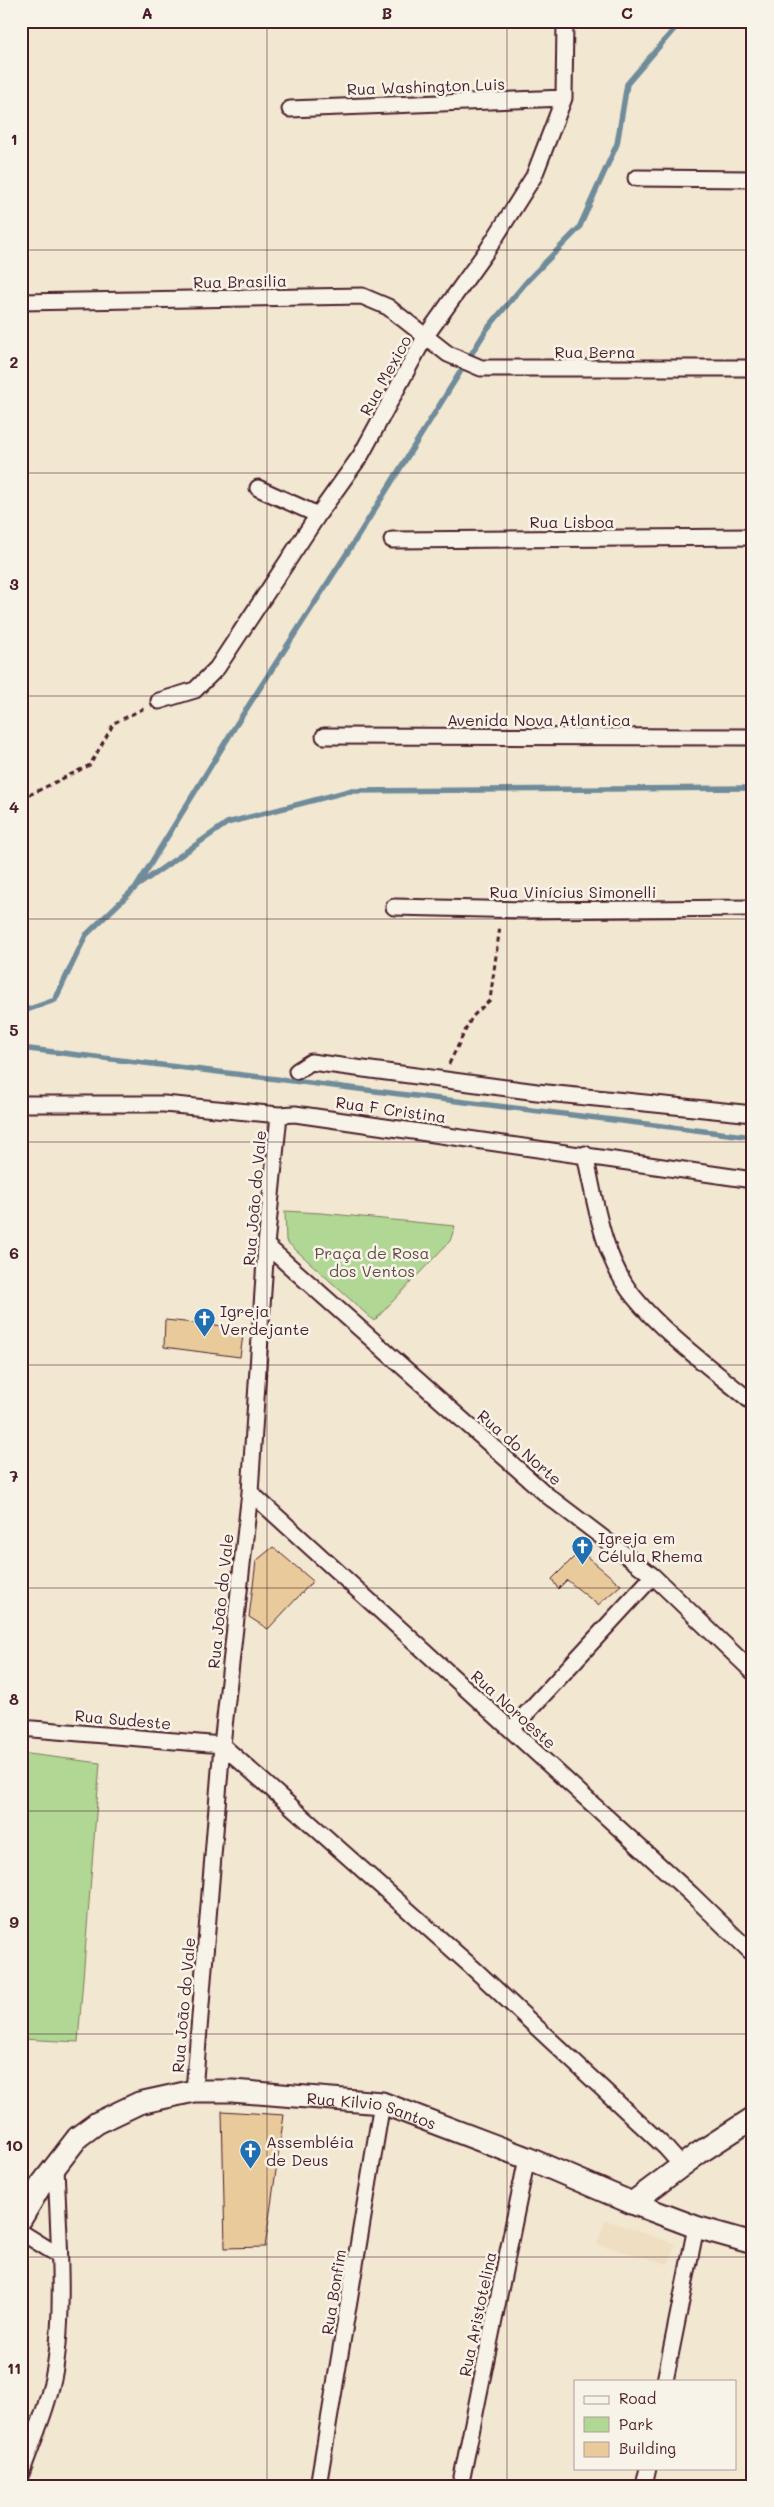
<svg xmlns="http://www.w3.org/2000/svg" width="774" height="2507" font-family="Mali,sans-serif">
	<rect width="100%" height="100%" fill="#f2e7d1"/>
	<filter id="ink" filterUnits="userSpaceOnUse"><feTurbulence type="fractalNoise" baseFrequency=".02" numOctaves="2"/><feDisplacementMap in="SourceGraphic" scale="10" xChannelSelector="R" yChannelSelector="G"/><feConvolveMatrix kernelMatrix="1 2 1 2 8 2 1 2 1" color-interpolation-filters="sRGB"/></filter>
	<g filter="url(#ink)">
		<!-- built -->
		<path fill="#efdec1" d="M605,2220L675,2244L668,2264L597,2244Z"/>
		<!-- green -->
		<path fill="#b0d793" stroke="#7d7b5f" d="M285,1211L321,1213L455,1226L450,1241L374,1321L286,1241Z
			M21,1753L100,1763L78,2042L21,2039Z"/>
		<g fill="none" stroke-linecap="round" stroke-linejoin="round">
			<!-- stream -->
			<path stroke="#6f8c9b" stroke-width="5.5" d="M137,886L236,725L358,536L487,329L528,280L579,228L617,144L627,84L681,21
				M21,1012L55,1000L86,935L137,886L227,823L349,791L753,788
				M21,1048L753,1137"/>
		</g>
		<!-- building -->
		<path fill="#e8ca9b" stroke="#4a1f2b" d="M165,1320L244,1328L240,1357L164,1347Z
			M273,1547L313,1581L268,1629L249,1617L256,1561Z
			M580,1551L621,1585L598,1605L567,1580L558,1589L552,1579Z
			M222,2111L284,2115L265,2247L225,2248Z"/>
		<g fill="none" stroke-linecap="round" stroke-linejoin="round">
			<defs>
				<path id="street" d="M290,109L564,98
					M636,178L753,179
					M21,302L362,296L388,307L448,354L481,368H753
					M258,488L318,515
					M392,540L753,537
					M159,701L195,690L217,668L318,515L361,455L425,337L488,249L534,176L564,98L565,21
					M324,736L753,737
					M394,907L527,910L753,908
					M297,1071L311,1062L537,1092L753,1114
					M21,1104H164L279,1115L295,1114L753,1180
					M585,1154C595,1201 603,1259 634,1297C664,1334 716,1372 753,1403
					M266,1245L548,1496L653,1576L753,1672
					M250,1492L691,1894L753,1954
					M21,1728L222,1745L472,1967L665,2147L682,2166
					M511,1730L653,1576
					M194,2091L222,1745L250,1492L266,1245L279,1115
					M21,2232L58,2255
					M665,2381L696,2227
					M21,2474C33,2439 49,2405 55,2368C65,2307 58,2228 56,2165
					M462,2477L527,2158
					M318,2486L382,2103
					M644,2486L648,2468"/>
				<g id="secondary">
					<path d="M632,2203L699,2153L753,2118"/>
					<path id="s1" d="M21,2219L41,2185L78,2137L97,2123L139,2103L194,2091H232L382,2103L527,2158L632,2203L696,2227L753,2243"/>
				</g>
			</defs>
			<!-- street casing -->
			<use href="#street" stroke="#4a1f2b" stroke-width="19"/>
			<!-- secondary casing -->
			<use href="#secondary" stroke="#4a1f2b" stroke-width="25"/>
			<!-- path -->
			<path stroke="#4a1f2b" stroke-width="3" stroke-dasharray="5 4" stroke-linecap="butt" d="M21,799L90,765L114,723L145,708
				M449,1064L472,1017L490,1000L500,926"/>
			<!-- street -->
			<use href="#street" stroke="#f7f3e8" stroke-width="15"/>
			<!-- secondary -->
			<use href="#secondary" stroke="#f7f3e8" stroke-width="21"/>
		</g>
	</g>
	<!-- grid -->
	<path fill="none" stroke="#4a1f2b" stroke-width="1" stroke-opacity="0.55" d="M267,21V2486M507,21V2486M21,250H753M21,473H753M21,696H753M21,919H753M21,1142H753M21,1365H753M21,1588H753M21,1811H753M21,2034H753M21,2257H753"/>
	<!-- icons -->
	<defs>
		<symbol id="church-pin" viewBox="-11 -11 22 30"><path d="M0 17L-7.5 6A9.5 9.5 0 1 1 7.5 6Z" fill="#1f6fb2" stroke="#f7f3e8"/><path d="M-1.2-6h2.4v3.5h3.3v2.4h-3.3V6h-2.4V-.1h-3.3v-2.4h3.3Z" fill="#fff"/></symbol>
	</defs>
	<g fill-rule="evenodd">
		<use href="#church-pin" x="192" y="1306" width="25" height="34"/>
		<use href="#church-pin" x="570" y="1534" width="25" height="34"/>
		<use href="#church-pin" x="238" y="2138" width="25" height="34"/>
	</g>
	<g text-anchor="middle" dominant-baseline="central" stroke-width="5" stroke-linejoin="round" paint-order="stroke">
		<!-- street labels -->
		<g font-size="16" fill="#4a1f2b" stroke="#f7f3e8">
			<text transform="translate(426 86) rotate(-2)">Rua Washington Luis</text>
			<text transform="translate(240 281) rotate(-1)">Rua Brasilia</text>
			<text x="595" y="351">Rua Berna</text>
			<text transform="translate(385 375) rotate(-61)">Rua Mexico</text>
			<text x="572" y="521">Rua Lisboa</text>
			<text x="539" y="719">Avenida Nova Atlantica</text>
			<text x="573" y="891">Rua Vinícius Simonelli</text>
			<text transform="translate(391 1109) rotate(8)">Rua F Cristina</text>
			<text transform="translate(254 1198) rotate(-85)">Rua João do Vale</text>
			<text transform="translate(520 1447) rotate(41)">Rua do Norte</text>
			<text transform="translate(220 1601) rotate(-84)">Rua João do Vale</text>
			<text transform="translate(514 1709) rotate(42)">Rua Noroeste</text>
			<text transform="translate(123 1719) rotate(5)">Rua Sudeste</text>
			<text transform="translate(183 2005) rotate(-85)">Rua João do Vale</text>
			<text stroke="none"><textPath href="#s1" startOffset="406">Rua Kilvio Santos</textPath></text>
			<text transform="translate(333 2292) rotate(-81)">Rua Bonfim</text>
			<text transform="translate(477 2314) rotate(-78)">Rua Aristotelina</text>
		</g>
		<!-- park labels -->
		<g font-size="16" fill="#644d45" stroke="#f7f3e8">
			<text x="372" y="1252">Praça de Rosa<tspan x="372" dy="18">dos Ventos</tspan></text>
		</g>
		<!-- poi labels -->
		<g font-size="16" fill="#4a1f2b" stroke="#f7f3e8" text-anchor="start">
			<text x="220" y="1310">Igreja<tspan x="220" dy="18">Verdejante</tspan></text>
			<text x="598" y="1537">Igreja em<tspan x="598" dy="18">Célula Rhema</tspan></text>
			<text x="266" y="2141">Assembléia<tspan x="266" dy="18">de Deus</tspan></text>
		</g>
	</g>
	<!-- margin -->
	<rect width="774" height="2507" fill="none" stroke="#f7f3e8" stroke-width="55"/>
	<!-- legend -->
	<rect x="574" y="2380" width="162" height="90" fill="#f7f3e8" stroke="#b29e9c"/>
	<rect x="584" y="2396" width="25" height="8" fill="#f7f3e8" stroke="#b29e9c"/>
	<text x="619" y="2404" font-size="15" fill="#4a1f2b">Road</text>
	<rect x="584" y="2417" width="25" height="15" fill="#b0d793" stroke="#b29e9c"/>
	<text x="619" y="2430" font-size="15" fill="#4a1f2b">Park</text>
	<rect x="584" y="2442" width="25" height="15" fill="#e8ca9b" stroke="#b29e9c"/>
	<text x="619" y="2454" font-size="15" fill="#4a1f2b">Building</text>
	<rect x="28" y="28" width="718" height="2452" fill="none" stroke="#4a1f2b" stroke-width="2"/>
	<g font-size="16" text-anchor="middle" font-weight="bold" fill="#4a1f2b">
		<text x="147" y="19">A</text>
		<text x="387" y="19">B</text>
		<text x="627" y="19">C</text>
		<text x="14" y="145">1</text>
		<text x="14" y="368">2</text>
		<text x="14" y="590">3</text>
		<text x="14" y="813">4</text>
		<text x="14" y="1036">5</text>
		<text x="14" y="1259">6</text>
		<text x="14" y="1482">7</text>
		<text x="14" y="1705">8</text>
		<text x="14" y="1928">9</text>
		<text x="14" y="2151">10</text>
		<text x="14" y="2374">11</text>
	</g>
</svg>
